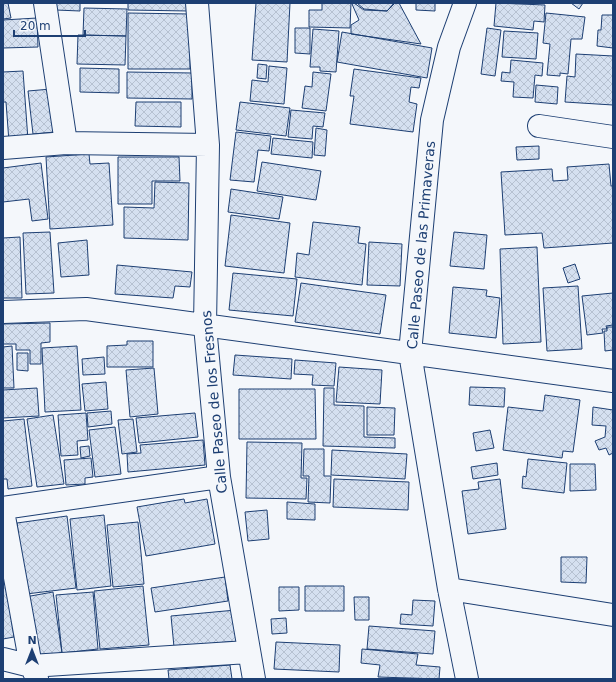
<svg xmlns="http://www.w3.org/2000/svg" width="616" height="682" font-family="'DejaVu Sans',sans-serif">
	<defs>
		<pattern id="building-cross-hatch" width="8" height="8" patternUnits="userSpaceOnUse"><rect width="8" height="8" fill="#d5e0f0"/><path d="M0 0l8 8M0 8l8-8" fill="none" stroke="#b6c1d1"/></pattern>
	</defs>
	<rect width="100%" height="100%" fill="#f4f7fb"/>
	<!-- building -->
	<path fill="url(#building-cross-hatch)" stroke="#1d3f73" d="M3,3H8L11,18L3,19Z
		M56,3H80V11L56,10Z
		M128,3H189V11L128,10Z
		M256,3H290L287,62L252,60Z
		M322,3H351L350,28L309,27V10H322Z
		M354,3L364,10L387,11L395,3H399L421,44L351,34V25L359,20L352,4Z
		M357,3H394L387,11L364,9Z
		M416,3H435V11L416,10Z
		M496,3L545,5L544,22L534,21L533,30L494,26Z
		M571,3H583L579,9Z
		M84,8L127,9L126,36L83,35Z
		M128,13L190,14V69H128Z
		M546,13L585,17L582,39H571L568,74L560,73V76L547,75L550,44L543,43Z
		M602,15H613V48L597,46L598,30H601Z
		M37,18L38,47L3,48V20Z
		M295,28H310V54L295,53Z
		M487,28L501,30L495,76L481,74Z
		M313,29L339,31L336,72L320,71V67H310Z
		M504,31L538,33L536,59L502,57Z
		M342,32L432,48L427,78L337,62Z
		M78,35L126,36L125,65L77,64Z
		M576,54L613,56V105L565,102L567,76L575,77Z
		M511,60L543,63L542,76L535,75L533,98L513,97L514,82L501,81L502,72L510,73Z
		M258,64L267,65L266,79L257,78Z
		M269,66L287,68L284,104L250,101L252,80L268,82Z
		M80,68L119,69V93L80,92Z
		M354,69L421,78L419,88L411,87L409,102L417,104L413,132L350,124L354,96H350Z
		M23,71L28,140L9,142L6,102H3V72Z
		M127,72L192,73V99L127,98Z
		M313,72L331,74L326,111L302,108L305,86L312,87Z
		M536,85L558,87L557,104L535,102Z
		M51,89L55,132L33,134L28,91Z
		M136,102H181V127L135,126Z
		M240,102L290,108L286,136L236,130Z
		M291,110L325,113L323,127L313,126L312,139L288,137Z
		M316,128L327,130L325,156L314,155Z
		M236,132L271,136L269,151L258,150L254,182L230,180Z
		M273,138L313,142L312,158L271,154Z
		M539,146V159L517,160L516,147Z
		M89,154L90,164L109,163L113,225L50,229L46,157Z
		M118,157H179L180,181H152V204H118Z
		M262,162L321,171L316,200L257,191Z
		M41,163L48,219L32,221L29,199L3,202V168Z
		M609,164L611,186H613V243L544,248L542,233L505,235L501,172L552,169L553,181L568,180L567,167Z
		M155,182L189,183L188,240L124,238V207L154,208Z
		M231,189L283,197L279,219L228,212Z
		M231,215L290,223L284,273L225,266Z
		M313,222L360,227L358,243L366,244L362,285L295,277L297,253L309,255Z
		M50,232L54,293L26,294L23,233Z
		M454,232L487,235L484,269L450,266Z
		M20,237L22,298H3V238Z
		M87,240L89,275L61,277L58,243Z
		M369,242L402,244L400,286L367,285Z
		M537,247L541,342L503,344L500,249Z
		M575,264L580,279L568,283L563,268Z
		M117,265L192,272L190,287L175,286L173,298L115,294Z
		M233,273L297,279L293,316L229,310Z
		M301,283L386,295L380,334L295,322Z
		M578,286L582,349L547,351L543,288Z
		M453,287L487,290L486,296L500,298L496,338L449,333Z
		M613,293V325L606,326L607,329H602L603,333L587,335L582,296Z
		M50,323V342L41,343V364H30V350H16V344H3V324Z
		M607,327H613V350L605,351L604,331H607Z
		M127,341H153V367H107V346L127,345Z
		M12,346L14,388H3V347Z
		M77,346L81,410L45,412L42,348Z
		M17,353H28V371L17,370Z
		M235,355L292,359L291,379L233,375Z
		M104,357L105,374L83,375L82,359Z
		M295,360L336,363L334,386L312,385L313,375L294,374Z
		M339,367L382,370L380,404L336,402Z
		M154,368L158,414L130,417L126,370Z
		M106,382L108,409L85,411L82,384Z
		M470,387L505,388L504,407L469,405Z
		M37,388L39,416L3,418V390Z
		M324,388H334V405L364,406V437L395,438V448L323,446Z
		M239,389H315L316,439H239Z
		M545,395L580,400L573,452L563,451L562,458L503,450L508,407L543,411Z
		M367,407L395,408L394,435H367Z
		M593,407L613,410V453L609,455L606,448L599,450L595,441L605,437L606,426L592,425Z
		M111,411L112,424L88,427L87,413Z
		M86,413L88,440L77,441L78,455L61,456L58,415Z
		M195,413L198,437L139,443L136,418Z
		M53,415L64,484L37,487L27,419Z
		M24,419L32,486L8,489L7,479H3V421Z
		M133,419L137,452L122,454L118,420Z
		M115,427L121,474L95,477L89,430Z
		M490,430L494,448L476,451L473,433Z
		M203,440L205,465L128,472L127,454L141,453L140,445Z
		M247,442L302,443L301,478H307L306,499L246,498Z
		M89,446L90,456L81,458L80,447Z
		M304,449H324V476H331L330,503L308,502L309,476H303Z
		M332,450L407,454L405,479L331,475Z
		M91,458L93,477L85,478V484L66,485L64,460Z
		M528,459L567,463L564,493L522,488L523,476L526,477Z
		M497,463L498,475L473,479L471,467Z
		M570,464H595L596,490L570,491Z
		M334,479L409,482L408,510L333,507Z
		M500,479L506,529L468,534L462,491L479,489L478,482Z
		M184,499L185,503L207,499L215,544L146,556L137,507Z
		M287,502L315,504V520L287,519Z
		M267,510L269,539L248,541L245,512Z
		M104,515L111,586L77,590L70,519Z
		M67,516L76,588L26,594L17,523Z
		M138,522L144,584L113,587L107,525Z
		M561,557H587L586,583L561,582Z
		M3,562L14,637L3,639Z
		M225,577L228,601L155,612L151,588Z
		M143,586L149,645L100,649L94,591Z
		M305,586H344V611H305Z
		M279,587H299V610L279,611Z
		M53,592L62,653L33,657L25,597Z
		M93,592L98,649L62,653L56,595Z
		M354,597H369V620H355Z
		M413,600L435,601L433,626L400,624L401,614L412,615Z
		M236,610L238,641L174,647L171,616Z
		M286,618L287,633L272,634L271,619Z
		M369,626L435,631L433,654L367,649Z
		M276,642L340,645L339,672L274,669Z
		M362,649L418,654L416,665L440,667L439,679L378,677L380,665L361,663Z
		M230,665L232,679H169L168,670Z"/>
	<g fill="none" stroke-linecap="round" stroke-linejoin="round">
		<defs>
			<path id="minor" d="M45,3L66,143
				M197,3L208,145L205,326L219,477L254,679
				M465,3L449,47L432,120L410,353L449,589L467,679
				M539,126L613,137
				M3,148L66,143L208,145
				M3,312L86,309L613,381
				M3,508L219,477
				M3,511L31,666L37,678
				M449,589L613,615
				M3,659L31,666L248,652"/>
		</defs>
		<!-- minor casing -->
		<use href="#minor" stroke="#1d3f73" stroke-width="24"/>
		<!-- minor -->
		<use href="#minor" stroke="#f4f7fb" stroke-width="22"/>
	</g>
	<g text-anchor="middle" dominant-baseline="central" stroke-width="3" stroke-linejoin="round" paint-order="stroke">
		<!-- street labels -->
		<g font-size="14" fill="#1d3f73" stroke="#f4f7fb">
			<text transform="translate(421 245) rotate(-85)">Calle Paseo de las Primaveras</text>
			<text transform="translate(214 402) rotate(-95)">Calle Paseo de los Fresnos</text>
		</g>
	</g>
	<!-- border -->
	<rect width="616" height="682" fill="none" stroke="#1d3f73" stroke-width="8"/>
	<!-- north arrow -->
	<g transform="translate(32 650)" stroke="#f4f7fb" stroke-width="3" paint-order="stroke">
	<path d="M0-3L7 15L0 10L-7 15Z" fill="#1d3f73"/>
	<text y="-6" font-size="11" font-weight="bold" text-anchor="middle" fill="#1d3f73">N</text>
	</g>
	<!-- scale -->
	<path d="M14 30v6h71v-6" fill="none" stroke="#1d3f73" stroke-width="2"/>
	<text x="20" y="30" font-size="12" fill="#1d3f73" stroke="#f4f7fb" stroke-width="3" paint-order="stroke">20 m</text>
</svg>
